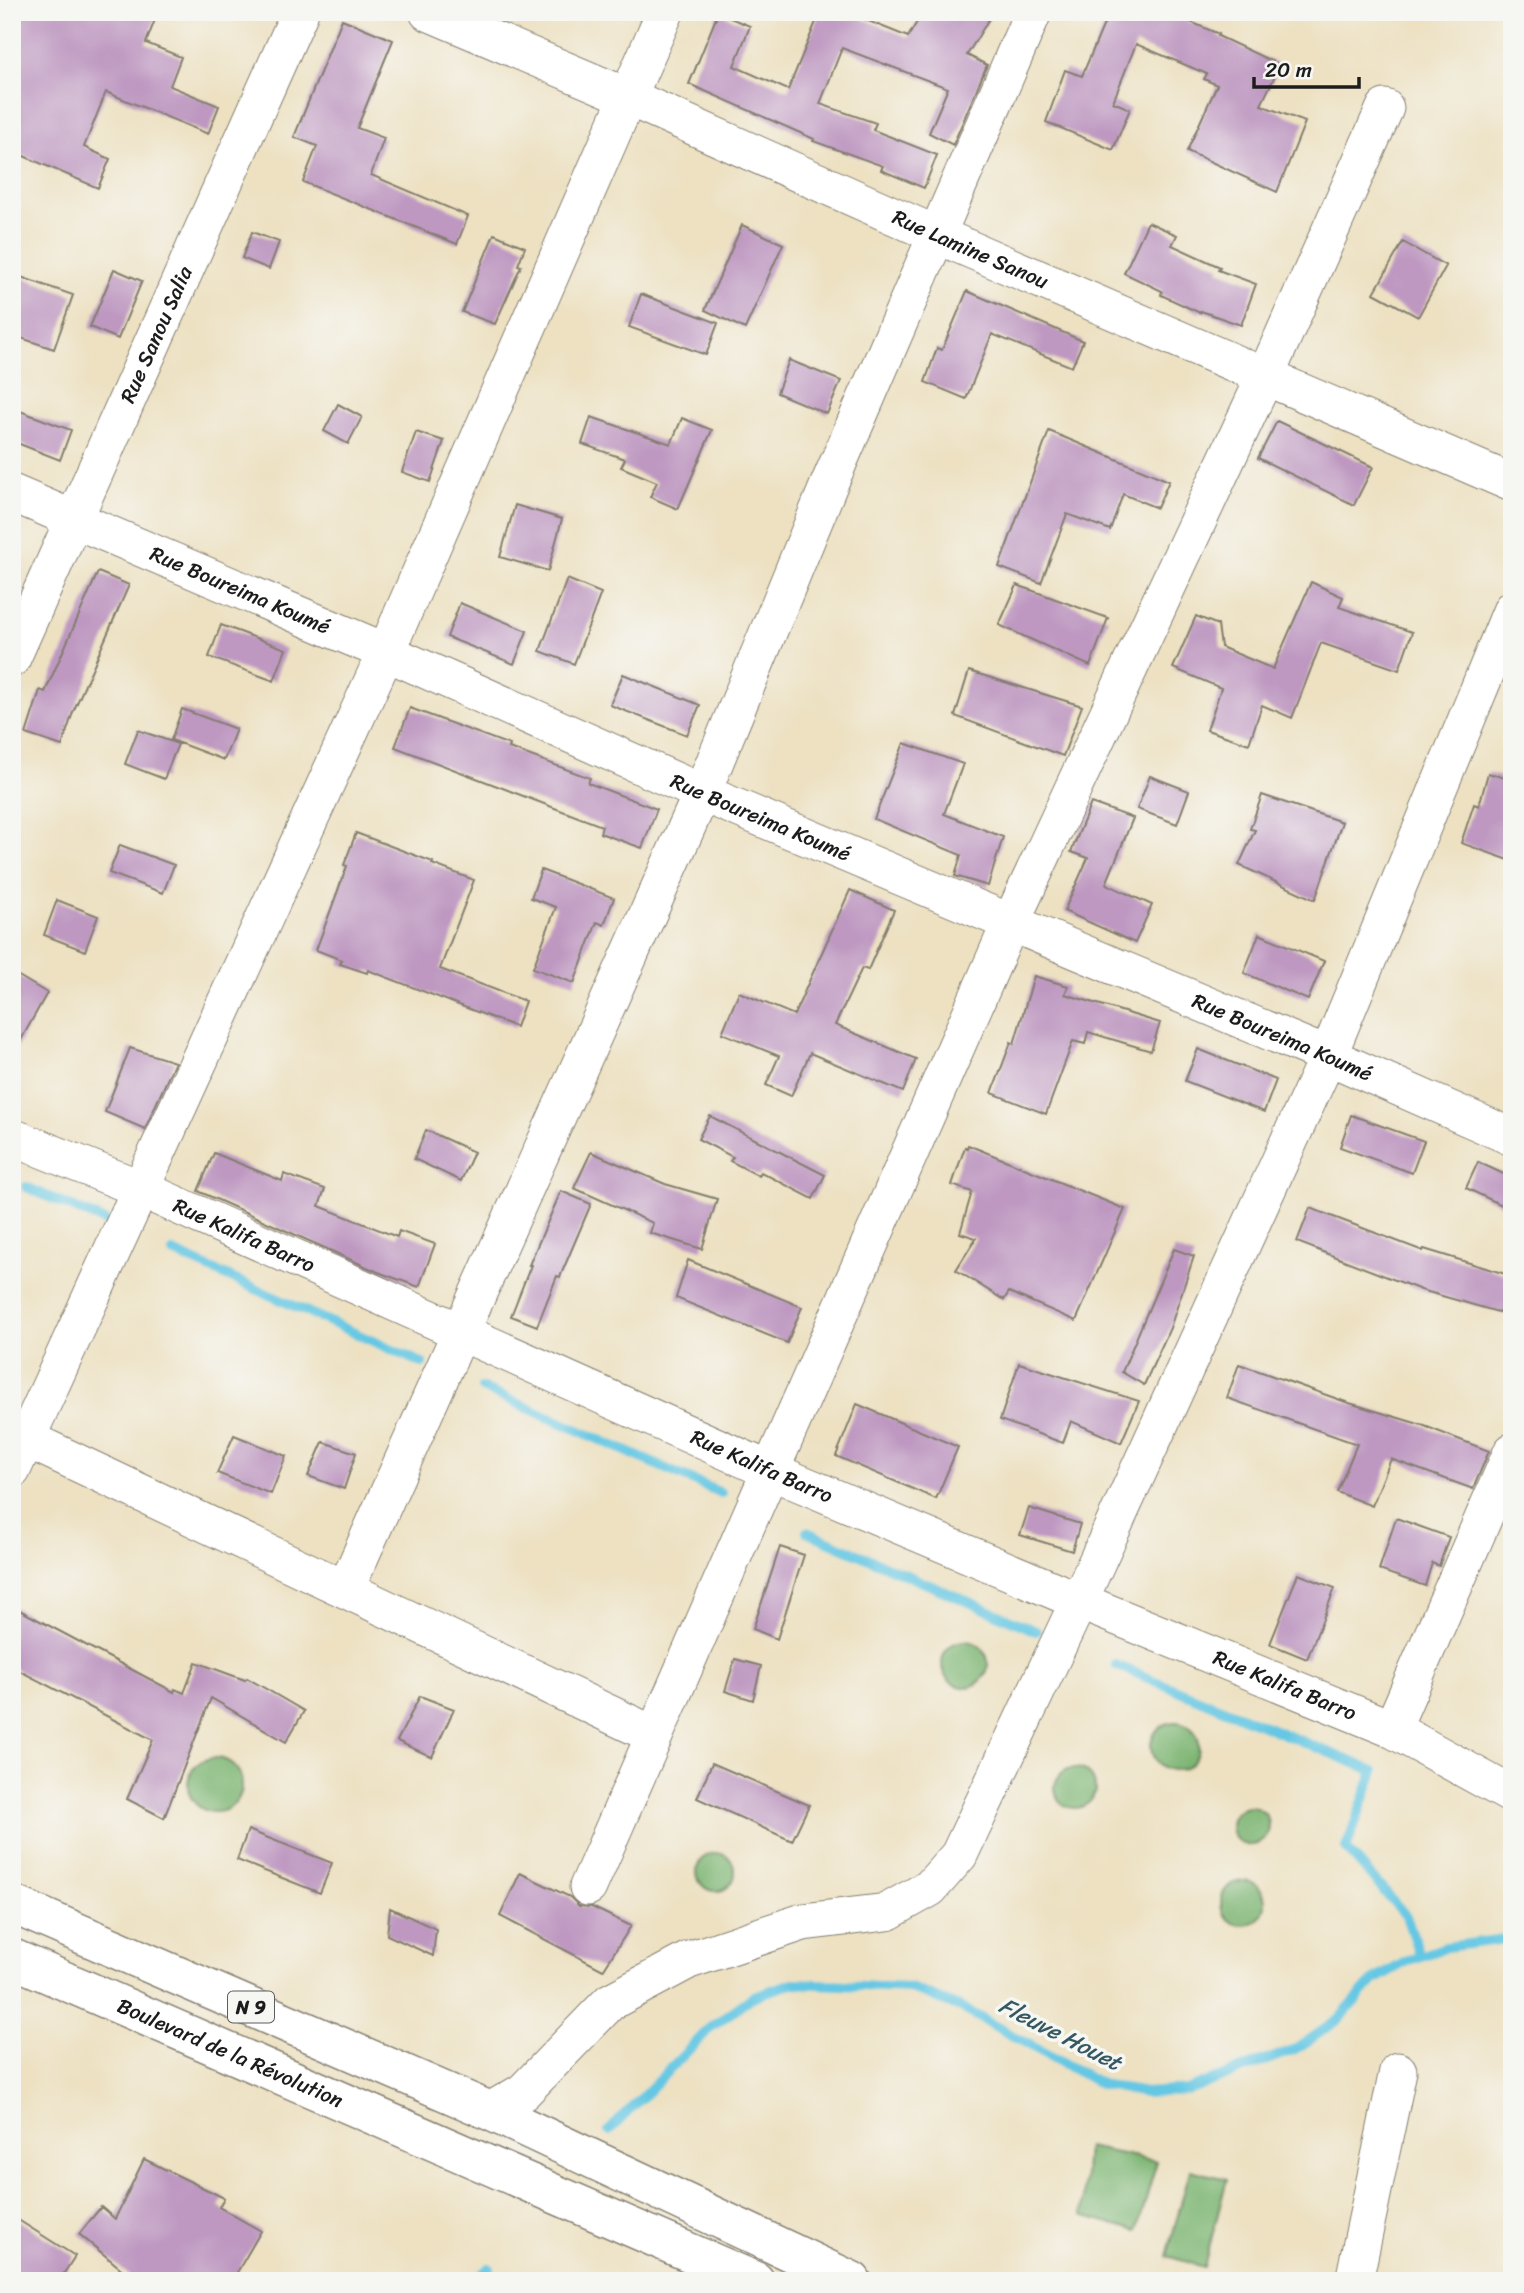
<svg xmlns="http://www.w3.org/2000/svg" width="1524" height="2293" font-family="Sriracha,sans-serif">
	<rect width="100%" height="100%" fill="#f6f6f2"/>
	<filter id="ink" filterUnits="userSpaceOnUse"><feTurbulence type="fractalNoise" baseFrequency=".0143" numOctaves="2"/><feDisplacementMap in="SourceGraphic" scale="14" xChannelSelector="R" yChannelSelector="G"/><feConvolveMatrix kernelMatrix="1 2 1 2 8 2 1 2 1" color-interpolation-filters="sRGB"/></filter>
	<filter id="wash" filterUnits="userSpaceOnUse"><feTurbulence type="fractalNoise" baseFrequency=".00686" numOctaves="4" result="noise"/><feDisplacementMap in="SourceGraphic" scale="28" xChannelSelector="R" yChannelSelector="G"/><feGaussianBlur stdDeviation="1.57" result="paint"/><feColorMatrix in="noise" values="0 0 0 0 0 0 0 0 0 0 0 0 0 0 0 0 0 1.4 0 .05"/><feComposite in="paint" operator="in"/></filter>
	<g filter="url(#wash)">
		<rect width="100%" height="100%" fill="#ede1c2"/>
		<!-- forest -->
		<path fill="#7eb673" stroke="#4d6948" stroke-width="2" d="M942 1664a23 23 0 1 1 46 0a23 23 0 1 1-46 0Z
			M1151 1746a24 24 0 1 1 48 0a24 24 0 1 1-48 0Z
			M188 1785a27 27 0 1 1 54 0a27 27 0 1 1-54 0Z
			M1055 1788a20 20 0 1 1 40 0a20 20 0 1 1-40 0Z
			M1231 1826a19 19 0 1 1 38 0a19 19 0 1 1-38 0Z
			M697 1872a19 19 0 1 1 38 0a19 19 0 1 1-38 0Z
			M1221 1903a22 22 0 1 1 44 0a22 22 0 1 1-44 0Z
			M1087,2147L1157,2161L1137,2231L1082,2215Z
			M1190,2170L1227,2179L1204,2267L1167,2256Z"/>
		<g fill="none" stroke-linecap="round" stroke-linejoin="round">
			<!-- stream -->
			<path stroke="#65c7e3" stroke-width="10" d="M26,1187L113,1225
				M173,1252L422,1363
				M482,1388L721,1493
				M807,1532L1036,1631
				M1116,1665L1374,1771L1346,1848L1406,1916L1420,1956
				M609,2131L711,2027L754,1996L793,1983L910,1988L964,2009L1101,2084L1145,2093L1187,2090L1296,2049L1338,2020L1374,1980L1409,1960L1446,1947L1512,1938
				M475,2281L489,2268"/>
		</g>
		<g id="blocks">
			<!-- building -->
			<path fill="#be98c1" d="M12,12H158L146,43L181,57L170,86L219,106L208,134L106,92L84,147L110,159L98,188L12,151Z
				M820,12H846L908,37L923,12H993L967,55L987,65L953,145L929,133L948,88L842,48L820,104L876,123L873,130L937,155L924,188L881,170L883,166L813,141L814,139L689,84L718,13L750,26L734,66L788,90Z
				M1109,12H1167L1219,34L1218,36L1280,65L1261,105L1305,122L1277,192L1187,151L1217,85L1204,79L1207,74L1136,44L1113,102L1130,109L1113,150L1046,122L1065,70L1082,76Z
				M342,19L393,40L357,128L384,138L371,175L468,216L457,244L303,182L317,146L294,137Z
				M1148,222L1177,235L1172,245L1220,267L1218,270L1256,284L1241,325L1201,311L1200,313L1161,295L1162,291L1124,273Z
				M742,225L783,244L745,329L705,310Z
				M252,232L279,242L269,269L242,258Z
				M494,234L525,247L518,265L521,266L495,324L462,312Z
				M1403,242L1446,266L1418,317L1374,293Z
				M114,269L142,281L118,339L90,327Z
				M12,274L73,295L54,349L12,335Z
				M967,291L1083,341L1072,367L992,334L966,399L925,382L937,348L942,350Z
				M641,294L718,323L706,355L629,327Z
				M789,360L841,381L827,414L777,393Z
				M338,404L362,417L348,444L324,431Z
				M12,408L71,430L60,460L12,441Z
				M591,417L671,444L682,418L712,430L678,509L650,497L657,482L621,467L625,459L582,444Z
				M1277,421L1373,467L1354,505L1258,458Z
				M1049,431L1169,481L1157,508L1123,494L1110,530L1067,514L1041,583L999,567Z
				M416,432L444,441L430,482L402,472Z
				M515,505L562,519L548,571L500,557Z
				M98,572L129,585L73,712L62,746L26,734L40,690L45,692Z
				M567,579L601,593L574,664L540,651Z
				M1311,582L1343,597L1339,607L1412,632L1399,670L1321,643L1292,718L1262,705L1249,744L1207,730L1221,688L1173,668L1196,616L1218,625L1221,647L1273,669Z
				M1017,585L1108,618L1090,666L999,625Z
				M460,603L527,631L514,664L447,637Z
				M221,625L286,649L274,681L209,657Z
				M969,671L1082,706L1063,756L955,716Z
				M623,674L700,705L687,735L610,705Z
				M410,708L510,745L509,748L590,778L588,783L657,809L642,848L600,833L602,826L395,747Z
				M182,709L236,729L224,760L171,740Z
				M138,730L178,744L164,779L125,764Z
				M904,743L963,764L944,814L1003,837L988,886L955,876L961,855L874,819Z
				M1488,773L1512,780V861L1461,843L1474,804L1479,806Z
				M1150,776L1189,791L1177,824L1137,809Z
				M1262,795L1342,822L1315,900L1239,865L1255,830L1250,829Z
				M1091,803L1133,818L1106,884L1152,905L1135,943L1064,911L1088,858L1071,852Z
				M356,833L433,862L432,864L474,880L440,969L525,1001L516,1027L368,970L367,973L340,964L342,960L316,950L347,866L344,865Z
				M120,845L174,865L163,893L109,873Z
				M541,870L614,898L604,925L597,922L574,983L533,968L556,907L531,898Z
				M850,890L894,910L868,970L862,968L835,1025L916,1059L903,1092L810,1053L791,1096L766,1085L779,1056L722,1033L739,992L794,1015Z
				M57,900L98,916L85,951L44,935Z
				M1259,934L1324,961L1308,1000L1244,973Z
				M12,972L47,993L12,1056Z
				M1034,976L1068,986L1065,994L1160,1023L1151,1051L1088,1032L1085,1044L1073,1041L1046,1114L992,1093L1011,1042L1014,1044Z
				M130,1048L175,1062L145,1129L105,1112Z
				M1198,1049L1276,1080L1264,1112L1185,1081Z
				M1351,1115L1424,1141L1412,1173L1340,1147Z
				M710,1116L825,1175L813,1199L761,1172L759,1176L730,1161L733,1157L698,1139Z
				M426,1130L474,1152L461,1181L414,1159Z
				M968,1145L1125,1209L1076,1321L1009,1292L1004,1300L956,1270L976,1238L960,1233L972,1192L952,1185L965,1147L967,1148Z
				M591,1152L665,1184L717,1199L702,1249L650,1233L653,1223L574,1188Z
				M214,1153L282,1181L284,1174L325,1189L319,1206L397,1237L399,1231L435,1244L419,1287L378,1272L198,1191Z
				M1478,1162L1512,1178V1210L1466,1188Z
				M561,1191L591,1204L560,1277L557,1276L537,1326L511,1316L531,1265H529Z
				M1310,1208L1423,1251L1424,1249L1512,1276V1316L1421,1290L1297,1242Z
				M1174,1249L1194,1256L1170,1328L1144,1385L1122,1372Z
				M688,1260L802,1307L787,1343L676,1298Z
				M1019,1363L1139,1401L1121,1443L1071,1421L1063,1443L1000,1420Z
				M1239,1364L1346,1402L1422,1425L1489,1451L1473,1489L1391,1459L1372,1506L1337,1492L1357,1444L1227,1398Z
				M857,1404L958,1447L936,1499L836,1456Z
				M234,1435L286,1456L271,1494L217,1473Z
				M323,1442L356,1453L344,1489L308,1476Z
				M1029,1508L1080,1524L1072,1551L1020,1535Z
				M1396,1518L1449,1537L1439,1566L1432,1563L1425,1586L1379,1570Z
				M780,1547L804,1555L777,1639L753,1629Z
				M1298,1574L1335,1588L1307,1659L1270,1644Z
				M12,1606L174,1692L175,1689L184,1693L196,1662L245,1680L247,1678L304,1711L286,1742L211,1698L164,1818L127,1799L153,1740L12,1667Z
				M735,1659L761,1666L753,1700L725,1691Z
				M420,1696L454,1709L432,1757L397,1741Z
				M712,1763L809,1805L792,1841L697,1798Z
				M248,1830L332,1863L320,1893L237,1860Z
				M520,1873L570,1897L579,1906L592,1907L631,1926L603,1970L500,1916Z
				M390,1908L436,1929L433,1956L387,1935Z
				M144,2159L224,2198L219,2207L261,2231L232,2281H136L79,2234L101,2207L115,2219Z
				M12,2216L75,2256L59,2281H27L12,2272Z"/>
		</g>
	</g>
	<g filter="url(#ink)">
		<use href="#blocks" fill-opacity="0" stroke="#847e6f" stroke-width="2"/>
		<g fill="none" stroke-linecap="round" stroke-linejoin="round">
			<defs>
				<g id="minor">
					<path id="s1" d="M428,12L628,97L937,235L1512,483"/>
					<path id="s2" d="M12,493L386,652L702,793L1328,1056L1512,1137"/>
					<path id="s3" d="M12,658L300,12"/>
					<path id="s4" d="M12,1137L141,1189L771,1471L1079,1601L1392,1729L1512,1795"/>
					<path d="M12,1432L654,1735"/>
					<path d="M12,1470L386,652L665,12"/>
					<path d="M346,1588L702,793L830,482L1033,12"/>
					<path d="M1392,1729L1512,1452"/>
					<path d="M588,1887L1010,924L1265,377L1385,108"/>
					<path d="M490,2111L523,2092L610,2002L689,1960L803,1922L887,1912L930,1888L959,1855L1079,1601L1328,1056L1512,609"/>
					<path d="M1354,2281L1398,2071"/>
				</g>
				<g id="major">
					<path d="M12,1904L490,2111L852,2281"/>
					<path id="s5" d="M12,1958L755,2281"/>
				</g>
			</defs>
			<!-- minor casing -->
			<use href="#minor" stroke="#847e6f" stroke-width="39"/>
			<!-- major casing -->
			<use href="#major" stroke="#847e6f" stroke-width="41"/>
			<!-- minor -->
			<use href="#minor" stroke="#fff" stroke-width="37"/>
			<!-- major -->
			<use href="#major" stroke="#fff" stroke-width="38"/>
		</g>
	</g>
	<g text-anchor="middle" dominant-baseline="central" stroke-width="7" stroke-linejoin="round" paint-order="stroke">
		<!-- shield labels -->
		<rect fill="#f6f6f2" stroke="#5d5d5c" stroke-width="2" x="228" y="1991.5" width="46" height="31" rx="5"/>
		<g font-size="19" font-weight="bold" fill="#1c1c1c">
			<text x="251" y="2007">N 9</text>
		</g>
		<!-- street labels -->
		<g font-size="21" fill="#1c1c1c" stroke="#f6f6f2">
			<text stroke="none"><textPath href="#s1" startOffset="592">Rue Lamine Sanou</textPath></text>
			<text stroke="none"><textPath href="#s3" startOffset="354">Rue Sanou Salia</textPath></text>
			<text stroke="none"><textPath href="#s2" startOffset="248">Rue Boureima Koumé</textPath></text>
			<text stroke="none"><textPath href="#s2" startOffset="816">Rue Boureima Koumé</textPath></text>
			<text stroke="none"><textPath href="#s2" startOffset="1382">Rue Boureima Koumé</textPath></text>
			<text stroke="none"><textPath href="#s4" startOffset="252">Rue Kalifa Barro</textPath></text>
			<text stroke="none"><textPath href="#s4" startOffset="819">Rue Kalifa Barro</textPath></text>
			<text stroke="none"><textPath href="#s4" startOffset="1386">Rue Kalifa Barro</textPath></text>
			<text stroke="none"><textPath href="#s5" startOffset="238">Boulevard de la Révolution</textPath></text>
		</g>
		<!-- water labels -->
		<g font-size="23" font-style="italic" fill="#365862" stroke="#f6f6f2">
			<text transform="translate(1060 2034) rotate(27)">Fleuve Houet</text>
		</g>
	</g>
	<!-- margin -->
	<rect width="1524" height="2293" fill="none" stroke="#f6f6f2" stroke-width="42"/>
	<!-- scale -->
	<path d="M1254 77v10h105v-10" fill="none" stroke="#1c1c1c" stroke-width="3.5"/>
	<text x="1265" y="77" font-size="21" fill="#1c1c1c" stroke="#f6f6f2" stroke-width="5" paint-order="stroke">20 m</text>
</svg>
